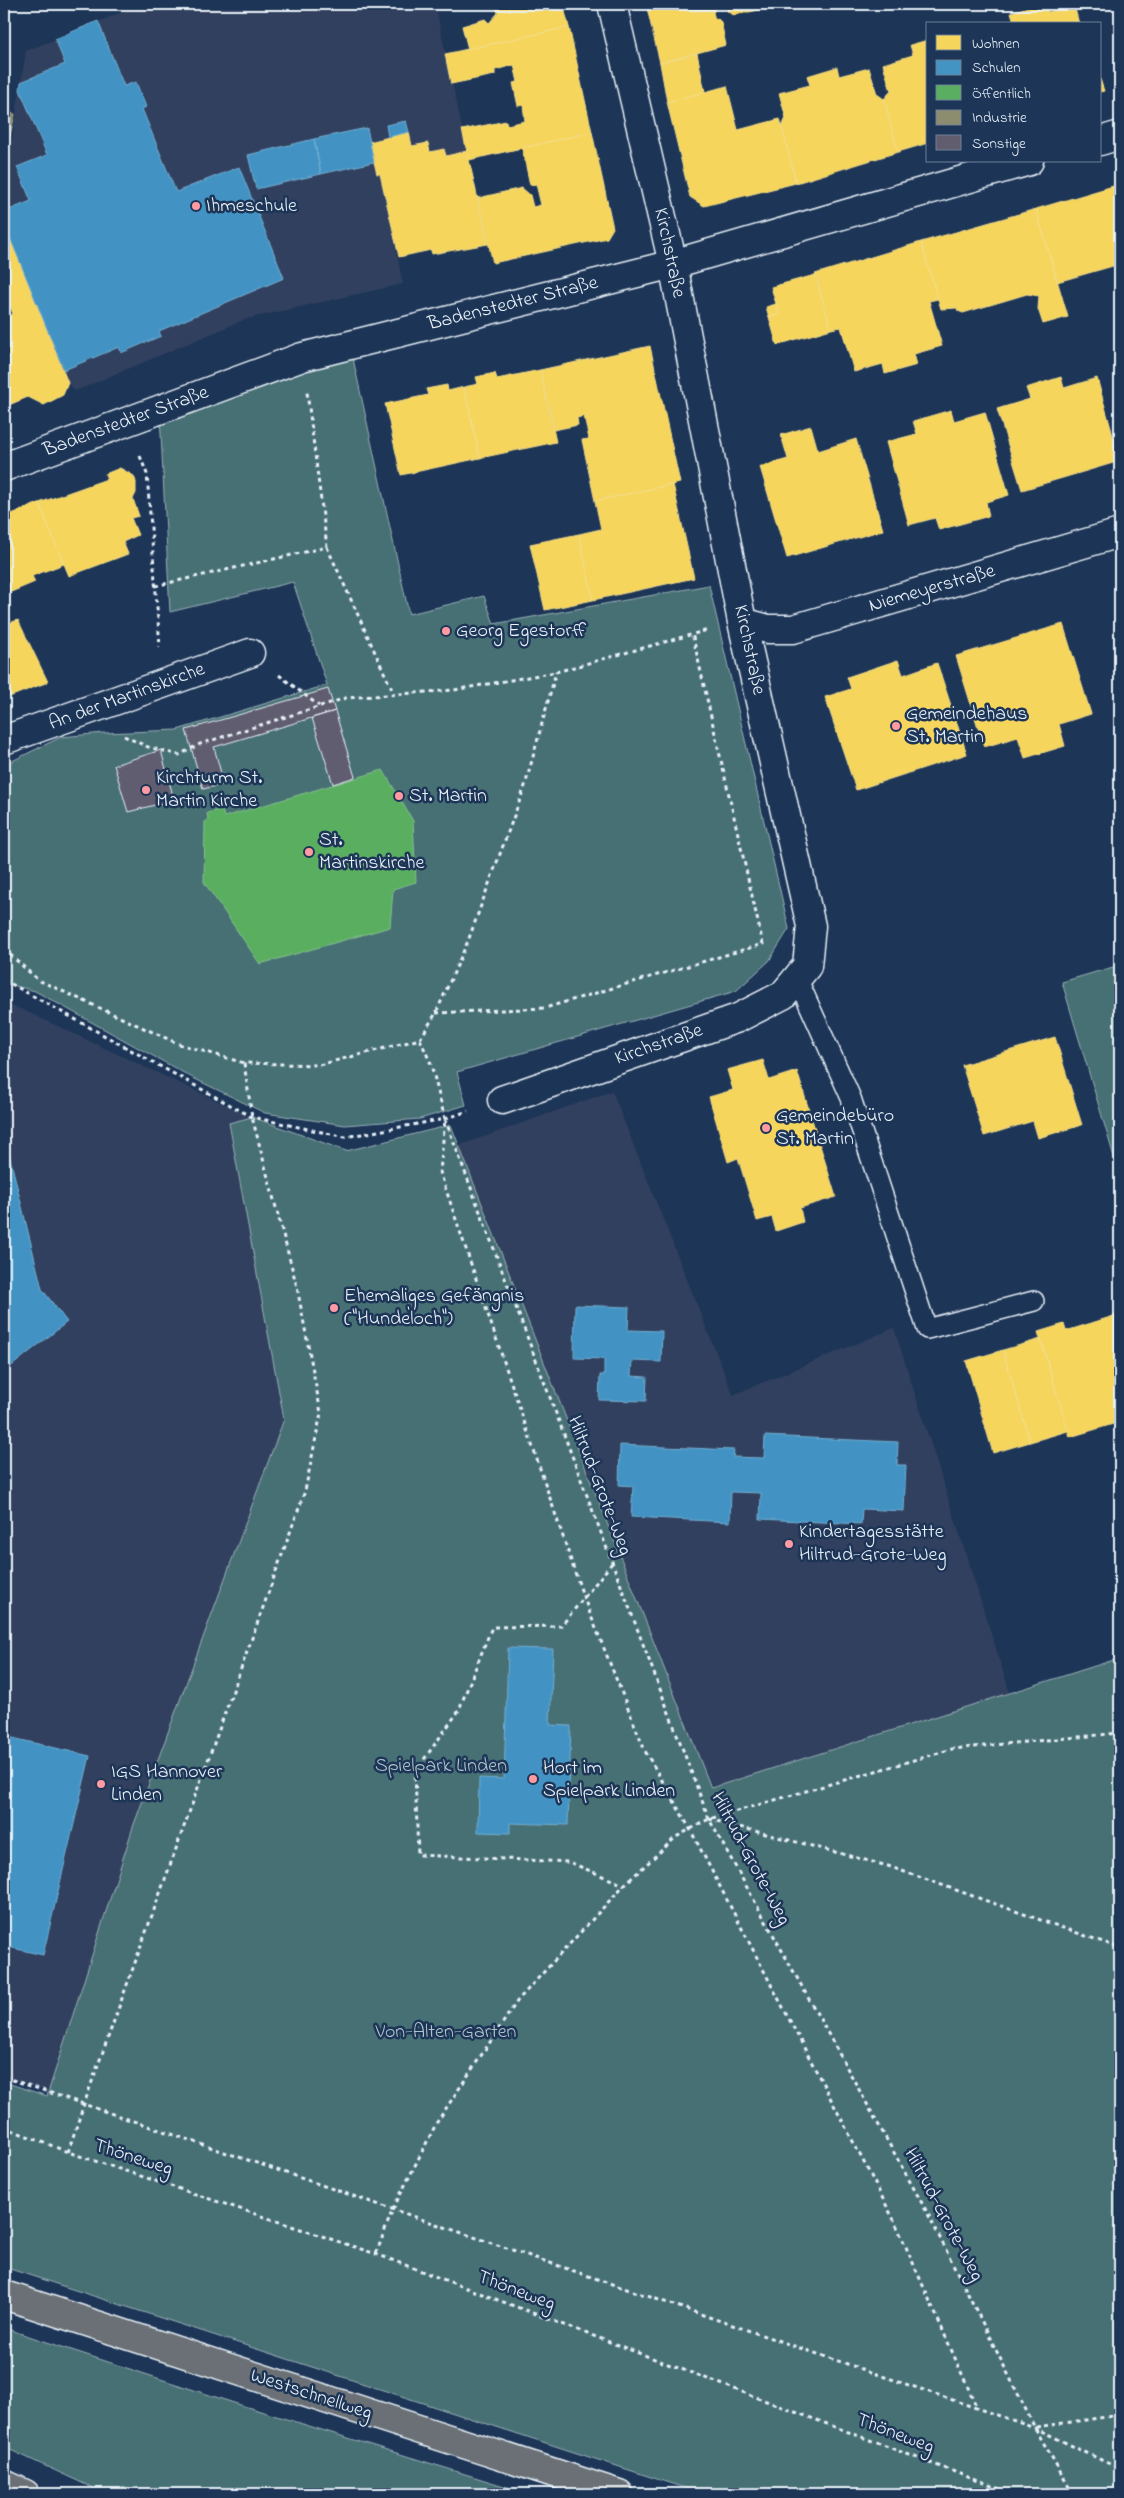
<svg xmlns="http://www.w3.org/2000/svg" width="1124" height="2498" font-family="'Indie Flower',sans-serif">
	<rect width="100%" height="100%" fill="#1d3557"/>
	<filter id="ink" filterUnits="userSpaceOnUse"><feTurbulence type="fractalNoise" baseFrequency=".02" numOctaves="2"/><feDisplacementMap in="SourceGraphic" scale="10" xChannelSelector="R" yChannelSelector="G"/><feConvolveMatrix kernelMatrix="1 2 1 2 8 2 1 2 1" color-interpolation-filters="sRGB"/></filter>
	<g filter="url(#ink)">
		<!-- built -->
		<path fill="#31415e" d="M142,4H435L467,151L446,156L430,152L428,143L412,146L409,133L370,142L377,174H380L403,284L246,319L75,391L68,383L4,223V190L26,51Z
			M4,1004L21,1009L252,1117L297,1287L321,1413L84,2104L4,2077Z
			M612,1091L733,1395L894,1328L1010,1693L711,1788L458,1146Z"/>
		<!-- green -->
		<path fill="#476f74" stroke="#98b0b6" d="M352,354L409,614L484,596L494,624L709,585L789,929L769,961L736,991L457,1072L466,1105L420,1119L345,1125L265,1113L193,1078L35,991L4,983V765L61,737L104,733L177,730L327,685L293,582L170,612L160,415Z
			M1120,965V1177L1062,982Z
			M252,1117L346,1151L451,1125L711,1788L1120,1658V2494H703L4,2267V2082L47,2096L133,1827L284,1419L229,1123Z
			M4,2328L231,2402L530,2494H106L4,2447Z"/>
		<!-- homes -->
		<path fill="#f6d55c" stroke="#f2dd8b" d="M486,4H563L569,27L468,49L462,26L485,19L489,23L498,13L495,4L487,6Z
			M646,4H789L734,15L728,12L726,5L716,6L713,13L715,19L717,18L721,22L726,45L660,63Z
			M1039,4H1045L1048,12L1074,5L1079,24H1008L1014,22L1011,12Z
			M569,27L592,132L469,160L462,130L506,121L507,125L525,121L523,105L518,106L513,83L518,82L514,65L495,70V75L451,84L445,54Z
			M928,40V143L898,152L884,99L891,91L883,64L913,55L910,45Z
			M697,53L705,92L667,102L660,63Z
			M837,67L839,76L869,68L877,94L884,99L898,152L796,183L782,127L786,118L779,93L810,85L807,76Z
			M1100,79L1104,91L1100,92Z
			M727,86L738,130L780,119L796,183L704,206L690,197L667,102Z
			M409,132L412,146L428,143L430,152L444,149L446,156L467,151L488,244L432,254L431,250L399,257L380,174H377L369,142Z
			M592,132L613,228L607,238L493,263L478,198L522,188L530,195L533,207L541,205L536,184L530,185L522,148Z
			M1120,184V264L1057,282L1036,209Z
			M1036,209L1068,317L1043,324L1038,309L1039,296L1027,294L963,313L958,311L957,308L941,309L921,242Z
			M4,223L68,383L63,395L44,405L28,397L4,407V318L13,314L4,291Z
			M921,242L938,299L929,301L942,346L914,354L917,365L885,374L883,364L854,372L841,327L831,329L815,274Z
			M815,275L831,329L777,345L769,317L779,314L771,287Z
			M776,304L779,314L769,317L766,307Z
			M650,346L680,483L595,501L582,440L589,439L584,416L577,418L578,425L554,430L540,370Z
			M540,370L556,442L480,458L464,387L478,384L476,377L495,373L497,379Z
			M1061,377L1064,388L1097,378L1120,461L1022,490L997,409L1030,399L1026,388Z
			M447,385L448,391L464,387L480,458L401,475L385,404L428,395L426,389Z
			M951,410L954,421L985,412L1009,495L986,502L989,516L939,530L935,518L909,525L886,442L917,434L913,421Z
			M811,426L818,451L856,439L883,530L787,558L760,467L788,459L781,435Z
			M120,468L134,476L136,482V493L133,499L139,516L131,518L138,535L123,542L128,554L69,576L39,503L107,479L105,474Z
			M673,484L694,578L593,600L579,534L601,529L595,501Z
			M39,503L64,564L32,576L35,582L4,595V517Z
			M579,534L593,600L545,610L530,544Z
			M18,620L48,682L4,699V625Z
			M1063,624L1091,714L1059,724L1065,746L1025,758L1018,737L984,747L956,656Z
			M898,660L903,675L937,663L967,754L856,790L825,697L851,689L847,677Z
			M1055,1037L1082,1125L1038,1138L1033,1121L984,1136L962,1065Z
			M763,1060L769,1080L797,1071L836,1197L800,1208L803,1222L776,1231L772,1217L757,1221L738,1158L728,1162L709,1097L733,1090L727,1070Z
			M1120,1314V1422L1070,1437L1038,1332L1064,1324L1066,1331Z
			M1041,1339L1068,1431L1030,1442L1003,1350Z
			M1003,1350L1030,1442L993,1453L966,1361Z"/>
		<!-- schools -->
		<path fill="#4393c3" stroke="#74afd3" d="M98,21L124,86L136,82L146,107L142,109L176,192L239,167L284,278L159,331L161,336L121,353L119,347L64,370L4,223V212L31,201L17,167L47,155L20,90L21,82L65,64L55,39Z
			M406,121L409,132L388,137L386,125Z
			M367,128L374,162L321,174L314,139Z
			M314,139L321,174L256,189L248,155Z
			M4,1133L42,1289L67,1322L4,1372Z
			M575,1305L629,1307L628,1330L662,1331L661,1362L632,1361L631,1376L647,1377L646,1401L599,1400L600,1375H604V1359L574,1358Z
			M765,1436L898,1442L897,1465H906L904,1511L862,1509L861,1524L760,1519L761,1493L731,1492L730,1522L631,1517L633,1486L619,1485L620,1445L734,1450L733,1457L764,1458Z
			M508,1648L553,1649L550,1725L571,1726L568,1825L510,1823V1833L478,1832L479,1778L504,1779Z
			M4,1736L90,1756L43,1955L4,1946Z"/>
		<!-- public -->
		<path fill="#5aae61" stroke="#85c28e" d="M383,770L413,821L416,882L393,889L390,927L260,964L204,882L205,822L208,820L207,813L222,809L224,817Z"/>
		<!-- industry -->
		<path fill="#8c8c6e" stroke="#a8aa97" d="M4,111L15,114L4,163Z"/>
		<!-- building -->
		<path fill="#615d6f" stroke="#e8f1f8" d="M328,689L335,711L214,747L224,784L203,789L186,730Z
			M335,711L355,777L333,784L312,718Z
			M161,750L174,800L128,812L114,765Z"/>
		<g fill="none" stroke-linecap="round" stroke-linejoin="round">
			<defs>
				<path id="service" d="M797,978L851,1098L927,1329L1034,1301"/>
				<path id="minor" d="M742,622L768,629H793L1120,533
					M4,740L250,653
					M502,1100L738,1018L783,995L807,966L811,926L742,622L673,264L612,4"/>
				<path id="tertiary" d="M1100,141L1120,135
					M4,467L302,357L673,264L1029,161"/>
				<path id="trunk" d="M4,2295L619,2494
					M4,2484L25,2494"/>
			</defs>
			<!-- service casing -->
			<use href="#service" stroke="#e8f1f8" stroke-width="22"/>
			<!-- minor casing -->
			<use href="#minor" stroke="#e8f1f8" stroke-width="31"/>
			<!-- tertiary casing -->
			<use href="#tertiary" stroke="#e8f1f8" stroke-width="31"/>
			<!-- trunk casing -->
			<use href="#trunk" stroke="#e8f1f8" stroke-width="31"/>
			<!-- path -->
			<path stroke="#e8f1f8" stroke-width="3" stroke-dasharray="4 4" stroke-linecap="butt" d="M140,456L147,474L160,647
				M327,547L394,694
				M155,586L327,547L307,392
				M279,675L319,706
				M124,736L148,747L179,755L200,744L346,698L454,690L556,672
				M4,949L38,980L179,1044L244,1063L319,1065L420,1039L436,1013L468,941L525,786L556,672L708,630
				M4,980L252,1117L345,1137L445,1119L468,1111
				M436,1013L545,1008L763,944L692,633
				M420,1039L431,1064L445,1119L440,1172L583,1596L645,1751L690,1829L895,2222L977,2408
				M445,1119L709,1819L928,2214L1035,2428L1073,2494
				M612,1563L561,1626L492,1627L458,1712L415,1772L418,1855L569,1862L624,1885
				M709,1819L888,1866L1120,1948
				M4,2077L1035,2428L1120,2469
				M4,2127L68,2152L376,2254L1013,2494
				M68,2152L84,2104L305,1491L321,1413L297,1287L252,1117L244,1063
				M376,2254L393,2209L437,2122L518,2000L624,1885L676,1837L709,1819L952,1749L1120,1733
				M1036,2427L1120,2415"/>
			<!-- service -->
			<use href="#service" stroke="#1d3557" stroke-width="19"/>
			<!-- minor -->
			<use href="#minor" stroke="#1d3557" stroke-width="28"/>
			<!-- tertiary -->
			<use href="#tertiary" stroke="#1d3557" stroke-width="28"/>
			<!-- trunk -->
			<use href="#trunk" stroke="#6a7074" stroke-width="28"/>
		</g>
	</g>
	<!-- markers -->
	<g fill="#ff9aa2" stroke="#1d3557" stroke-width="2">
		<circle cx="196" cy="206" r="5"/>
		<circle cx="446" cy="631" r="5"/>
		<circle cx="896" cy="726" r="5"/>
		<circle cx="146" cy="790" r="5"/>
		<circle cx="399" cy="796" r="5"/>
		<circle cx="309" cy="852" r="5"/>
		<circle cx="766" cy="1128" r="5"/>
		<circle cx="334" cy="1308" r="5"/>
		<circle cx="789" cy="1544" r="5"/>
		<circle cx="533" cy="1779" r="5"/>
		<circle cx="101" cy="1784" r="5"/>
	</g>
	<g text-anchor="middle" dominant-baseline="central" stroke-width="5" stroke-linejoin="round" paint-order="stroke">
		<!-- poi labels -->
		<g font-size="20" fill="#e8f1f8" stroke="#1d3557" text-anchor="start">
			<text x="206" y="206">Ihmeschule</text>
			<text x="456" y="631">Georg Egestorff</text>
			<text x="906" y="714">Gemeindehaus<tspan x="906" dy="23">St. Martin</tspan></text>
			<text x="156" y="778">Kirchturm St.<tspan x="156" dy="23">Martin Kirche</tspan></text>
			<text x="409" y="796">St. Martin</text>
			<text x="319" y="840">St.<tspan x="319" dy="23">Martinskirche</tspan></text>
			<text x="776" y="1116">Gemeindebüro<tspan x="776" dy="23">St. Martin</tspan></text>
			<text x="344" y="1296">Ehemaliges Gefängnis<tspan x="344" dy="23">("Hundeloch")</tspan></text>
			<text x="799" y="1532">Kindertagesstätte<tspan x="799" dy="23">Hiltrud-Grote-Weg</tspan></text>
			<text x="543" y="1768">Hort im<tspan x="543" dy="23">Spielpark Linden</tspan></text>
			<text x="111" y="1772">IGS Hannover<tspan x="111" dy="23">Linden</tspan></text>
		</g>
		<!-- street labels -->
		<g font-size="20" fill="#e8f1f8" stroke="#1d3557">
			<text transform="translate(669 253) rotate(78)">Kirchstraße</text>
			<text transform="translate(513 304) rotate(-14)">Badenstedter Straße</text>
			<text transform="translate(126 422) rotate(-20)">Badenstedter Straße</text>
			<text transform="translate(932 589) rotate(-16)">Niemeyerstraße</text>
			<text transform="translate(749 650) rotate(78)">Kirchstraße</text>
			<text transform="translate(127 697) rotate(-20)">An der Martinskirche</text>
			<text transform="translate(659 1045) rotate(-19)">Kirchstraße</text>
			<text transform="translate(599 1486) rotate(69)">Hiltrud-Grote-Weg</text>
			<text transform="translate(750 1859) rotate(62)">Hiltrud-Grote-Weg</text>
			<text transform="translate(133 2158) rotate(18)">Thöneweg</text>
			<text transform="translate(943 2215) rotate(62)">Hiltrud-Grote-Weg</text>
			<text transform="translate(516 2291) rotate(21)">Thöneweg</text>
			<text transform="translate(311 2395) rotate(18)">Westschnellweg</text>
			<text transform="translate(895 2434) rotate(21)">Thöneweg</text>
		</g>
		<!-- park labels -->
		<g font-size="20" fill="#b0c4ca" stroke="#1d3557">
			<text x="441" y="1766">Spielpark Linden</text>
			<text x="446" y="2032">Von-Alten-Garten</text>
		</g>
	</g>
	<!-- margin -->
	<rect width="1124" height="2498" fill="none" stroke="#1d3557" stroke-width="20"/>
	<rect x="10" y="10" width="1104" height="2478" fill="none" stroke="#e8f1f8" stroke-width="2" filter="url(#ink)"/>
	<!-- legend -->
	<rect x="926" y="22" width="175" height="140" fill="#1d3557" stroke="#6e8097"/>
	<rect x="936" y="35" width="25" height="15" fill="#f6d55c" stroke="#6e8097"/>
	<text x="972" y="48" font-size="15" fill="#e8f1f8">Wohnen</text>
	<rect x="936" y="60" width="25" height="15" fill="#4393c3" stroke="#6e8097"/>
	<text x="972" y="72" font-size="15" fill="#e8f1f8">Schulen</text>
	<rect x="936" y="85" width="25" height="15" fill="#5aae61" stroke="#6e8097"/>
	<text x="972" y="98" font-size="15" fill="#e8f1f8">Öffentlich</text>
	<rect x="936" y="110" width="25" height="15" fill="#8c8c6e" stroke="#6e8097"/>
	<text x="972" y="122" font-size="15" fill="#e8f1f8">Industrie</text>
	<rect x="936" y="135" width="25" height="15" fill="#615d6f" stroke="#6e8097"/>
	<text x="972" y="148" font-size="15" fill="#e8f1f8">Sonstige</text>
</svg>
